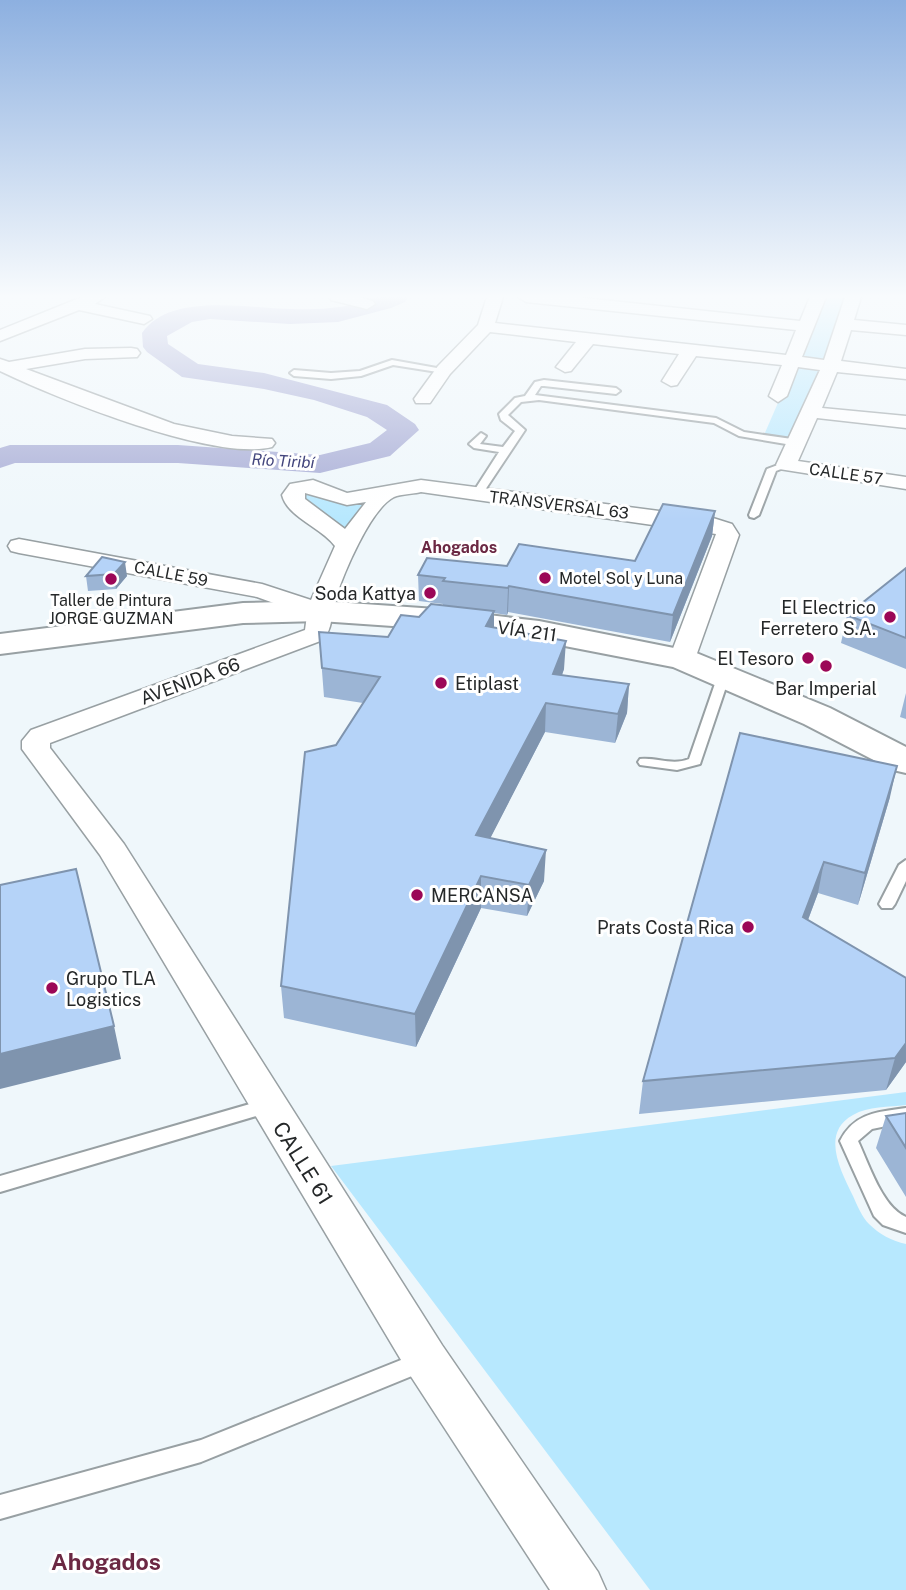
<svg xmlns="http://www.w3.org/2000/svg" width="906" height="1590" font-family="'Public Sans',sans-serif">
	<rect width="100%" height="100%" fill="#eff7fb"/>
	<!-- green -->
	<path fill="#b7e8fe" d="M824,297H846L833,337L789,438L764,435Z
		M301,489L372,498L346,536L299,501Z
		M906,1092V1105C889,1107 868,1106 853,1115C820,1133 841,1171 853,1196C857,1205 862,1217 869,1224C879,1234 892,1241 906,1244V1590H650L331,1166Z"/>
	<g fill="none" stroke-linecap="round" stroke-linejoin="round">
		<!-- river -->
		<path fill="#a6abd5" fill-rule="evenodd" d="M377,297H408L405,302L391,308L338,322L290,324L210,319L192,322L167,336L168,344L198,364L264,373L387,405L415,424L419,430L390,456L320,473L178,463H15L0,468V448L10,445H178L320,455L370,443L387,430L367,417L314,400L264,389L182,377L147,352L143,347L142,333C171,291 249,309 292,309C321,310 350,308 377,297Z"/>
		<defs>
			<path id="service" d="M392,360L448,370L444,373L393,365L361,376L331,379L294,376L290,373L294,370L331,373L360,371Z
				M544,380L616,388L620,391L616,394L544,386H541L535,395L716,418L744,432L792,439L797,442L792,445L739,436L714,423L539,400L521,402L508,415L525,430L481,496H473L472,494L499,452L474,448L469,444L481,433L486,436L480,444L503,447L515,431L501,420L499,414L515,398L525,396L535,382Z
				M783,463L791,465L776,471L759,515L754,518L750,517L749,515L767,469Z
				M724,671L730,675L700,764L677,770L640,765L638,762L640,759C657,757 672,766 689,759L718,675Z
				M906,860V881L895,904L892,908H882L879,904L899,865Z
				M267,1099L273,1101L276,1106L273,1111L0,1192V1176Z
				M906,1108V1122L872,1129L858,1141C869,1164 882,1207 906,1217V1233L883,1225L874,1216L840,1141C854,1113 877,1112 906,1108Z
				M421,1352L429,1355L432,1362L429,1369L201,1462L0,1519V1495L201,1440Z"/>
			<path id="minor" d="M82,297H105L95,304L150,316L152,319L144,324L79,310L0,341V330Z
				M329,297H359L373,301L375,304L367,309L331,300Z
				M487,297H503L495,323L786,355L796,330L526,302L518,297H575L800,321L810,297H826L802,357L824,360L845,297H861L854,320L906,325V335L851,330L841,361L906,369V379L837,372L822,408L906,416V428L817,418L798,461L906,477V489L779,469L776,465L820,370L798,367L787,396L778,402L769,396L782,365L696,356L677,385L671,386L662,381L679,354L593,344L571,371L565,372L556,367L576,342L490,332L450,374L430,403H416L414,399L438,366L478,325Z
				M131,348L137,349L140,353L137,357L85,359L26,369L174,424L232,436L272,439L275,443L272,447C214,462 56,398 0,371V359L9,362L85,349Z
				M313,480L347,493L421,480L713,518L732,524L739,535L695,659L691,664L682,667L673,664L669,659L716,534L421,492C413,494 401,494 394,497C370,509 343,575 335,600C331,614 333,628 323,640L50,743V748L124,844L442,1345L598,1572L606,1590H550L410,1375L100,855L22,749V741L31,730L305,630L307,615L257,597L19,553L11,551L8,546L11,541L19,539L262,584L311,600L335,546C321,527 288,518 282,495L290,484ZM305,493L347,505L366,502L345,529L305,499Z"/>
			<path id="secondary" d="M320,601L436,609L539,621L694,652L830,708L906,747V773L893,770L804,724L673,667L539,641L436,629L320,621L243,623L0,654V634L243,603Z"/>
		</defs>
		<!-- service casing -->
		<use href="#service" stroke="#98a0a3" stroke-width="4"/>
		<!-- minor casing -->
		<use href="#minor" stroke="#98a0a3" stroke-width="3"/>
		<!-- secondary casing -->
		<use href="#secondary" stroke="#98a0a3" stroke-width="4"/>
		<!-- service -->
		<use href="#service" fill="#fff" fill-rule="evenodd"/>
		<!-- minor -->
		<use href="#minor" fill="#fff" fill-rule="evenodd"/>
		<!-- secondary -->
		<use href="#secondary" fill="#fff" fill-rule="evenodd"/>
	</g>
	<!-- wall -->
	<path fill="#9cb5d5" d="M715,511L712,536L670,642L508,612L507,615L494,613V627L564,669L562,675L629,684L627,713L615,743L545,732L490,838L544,881L527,916L481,908L416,1047L284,1018L281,986L336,745L363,703L324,697L319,632L388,637L419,617L443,605V604L419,601L418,575L507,566L635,561Z
		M102,557L127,576L116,589L88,591L86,576Z
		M906,568V669L841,643L847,615Z
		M906,693V719L900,717Z
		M740,733L890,797L858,905L818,893L808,920L906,1062L886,1090L639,1114L643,1081Z
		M906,1113V1197L876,1148L886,1116Z"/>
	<!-- shaded-wall -->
	<path fill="#7f94ae" d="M715,511L712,536L670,642L673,615Z
		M125,562L127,576L116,589L114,574Z
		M509,586L508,612L507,615L508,588Z
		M494,611V638L486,626Z
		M566,641L564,669L552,703L553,674Z
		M629,684L627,713L615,743L618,714Z
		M546,703L545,732L476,866V835Z
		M897,766L890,797L858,905L865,873Z
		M546,850L544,881L527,916L529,885Z
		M824,862L818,893L797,949L803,917Z
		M481,876V908L416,1047L415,1014Z
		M114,1026L121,1059L0,1089V1054Z
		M906,1043V1062L886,1090L895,1058Z"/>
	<!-- building -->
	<path fill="#b5d3f8" stroke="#7f94ae" stroke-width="2" d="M663,504L715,511L673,615L509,586L508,588L443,581L445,578L418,575L427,558L507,566L519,544L635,561Z
		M102,557L125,562L114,574L86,576Z
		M906,568V638L847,615Z
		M431,604L494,611L486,626L566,641L553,674L629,684L618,714L546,703L476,835L546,850L529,885L481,876L415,1014L281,986L305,752L336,745L380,677L322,668L319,632L388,637L401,615L419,617Z
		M740,733L897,766L865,873L824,862L803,917L906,978V1043L895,1058L643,1081Z
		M76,869L114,1026L0,1054V885Z
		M906,1113V1148L886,1116Z"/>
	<!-- sky -->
	<linearGradient id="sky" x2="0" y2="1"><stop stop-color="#8db0e0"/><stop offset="0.57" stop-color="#f8fbfd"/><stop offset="1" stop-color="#f8fbfd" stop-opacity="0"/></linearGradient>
	<rect width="906" height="520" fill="url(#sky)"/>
	<!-- markers -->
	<g fill="#9b0757" stroke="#fff" stroke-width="2.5">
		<circle cx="545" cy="578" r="7"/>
		<circle cx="111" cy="579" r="7"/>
		<circle cx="430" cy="593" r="7"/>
		<circle cx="890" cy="617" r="7"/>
		<circle cx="808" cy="658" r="7"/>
		<circle cx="826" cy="666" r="7"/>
		<circle cx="441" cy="683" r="7"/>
		<circle cx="417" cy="895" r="7"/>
		<circle cx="748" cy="927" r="7"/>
		<circle cx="52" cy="988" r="7"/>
	</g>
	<g text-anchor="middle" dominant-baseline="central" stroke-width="6" stroke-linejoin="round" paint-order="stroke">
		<!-- far-water labels -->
		<g font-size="16" font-style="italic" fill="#44477e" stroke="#fff">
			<text transform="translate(283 461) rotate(3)">Río Tiribí</text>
		</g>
		<!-- far-street labels -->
		<g font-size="16" fill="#252829" stroke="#fff">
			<text transform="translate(846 474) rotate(8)">CALLE 57</text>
			<text transform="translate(559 505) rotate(7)">TRANSVERSAL 63</text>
			<text transform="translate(171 574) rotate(11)">CALLE 59</text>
		</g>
		<!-- far-neighbourhood labels -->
		<g font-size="16" font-weight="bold" fill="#6b2843" stroke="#fff">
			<text x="459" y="547">Ahogados</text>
		</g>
		<!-- far-poi labels -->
		<g font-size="16" fill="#252829" stroke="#fff" text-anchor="start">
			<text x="559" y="578">Motel Sol y Luna</text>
			<text x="111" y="600" text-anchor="middle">Taller de Pintura<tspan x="111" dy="18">JORGE GUZMAN</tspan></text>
		</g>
		<!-- poi labels -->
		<g font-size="18" fill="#252829" stroke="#fff" text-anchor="end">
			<text x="416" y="593">Soda Kattya</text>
			<text x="876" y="607">El Electrico<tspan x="876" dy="21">Ferretero S.A.</tspan></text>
			<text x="794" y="658">El Tesoro</text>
			<text x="455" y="683" text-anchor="start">Etiplast</text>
			<text x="826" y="688" text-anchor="middle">Bar Imperial</text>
			<text x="431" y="895" text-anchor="start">MERCANSA</text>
			<text x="734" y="927">Prats Costa Rica</text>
			<text x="66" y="978" text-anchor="start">Grupo TLA<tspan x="66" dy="21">Logistics</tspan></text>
		</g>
		<!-- street labels -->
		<g font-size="18" fill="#252829" stroke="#fff">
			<text transform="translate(527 631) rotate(8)">VÍA 211</text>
			<text transform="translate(190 681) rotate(-20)">AVENIDA 66</text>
		</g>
		<!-- near-street labels -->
		<g font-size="21" fill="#252829" stroke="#fff">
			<text transform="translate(303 1163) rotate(58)">CALLE 61</text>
		</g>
		<!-- near-neighbourhood labels -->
		<g font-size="23" font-weight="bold" fill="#6b2843" stroke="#fff">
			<text x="106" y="1561">Ahogados</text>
		</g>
	</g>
</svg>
